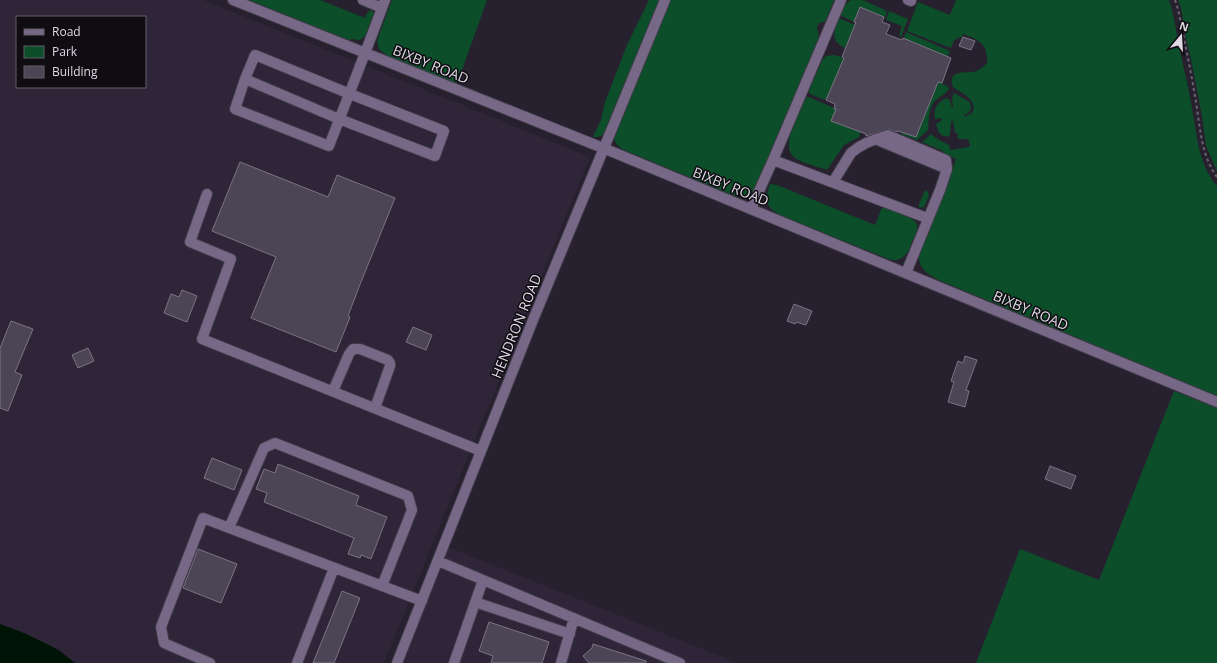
<svg xmlns="http://www.w3.org/2000/svg" width="1217" height="663" font-family="'Open Sans',sans-serif">
	<rect width="100%" height="100%" fill="#27212f"/>
	<!-- built -->
	<path fill="#2f2539" fill-rule="evenodd" d="M0,0H203L590,157L384,663H0ZM17,17H145V87H17Z
		M448,547L737,663H402Z"/>
	<!-- green -->
	<path fill="#0b4e29" d="M249,0H320L365,18L367,13L371,10L374,13L366,35L360,40L351,39L350,41Z
		M392,0H487L457,84L386,55L379,49L377,41Z
		M649,0H660L605,134L598,137H593L601,120L605,102L627,45Z
		M667,0H834L825,22L819,23L817,27L819,39L757,186C751,197 741,198 730,194L624,150C618,147 613,141 614,134Z
		M851,0H863L887,11L885,17L860,7L854,22L840,15L844,5Z
		M956,0H1169C1175,17 1176,33 1180,51C1184,70 1189,89 1192,108C1197,136 1198,163 1217,186V396L941,281C929,275 918,269 919,255L956,159L942,153L943,151L922,142L931,134L939,140L949,145L950,150L969,147L970,145L968,139H958V133H955L953,121H951L950,134L949,136C940,138 938,131 936,124L942,120L941,118L935,119C933,109 937,103 946,98L950,100L952,108H953L952,97L954,93L970,102L971,109L968,113L964,115L965,117L972,113C979,101 962,93 953,87C947,68 967,74 977,71C981,69 984,66 987,63C988,44 980,40 963,34L962,37L954,40L951,48L907,31L918,2L950,15Z
		M1178,0H1217V171L1206,146L1202,116L1191,59L1186,39L1181,8Z
		M889,11L908,19L901,37L899,36L902,26L886,20Z
		M838,18L855,25L845,48C830,41 834,31 838,18Z
		M906,32L950,51L947,57L904,38Z
		M834,55L844,58L826,100L812,95L808,92L823,59L826,56Z
		M938,82L947,86L949,89C945,95 938,97 934,102C928,110 929,121 928,130L917,140L901,134L902,132L916,137Z
		M806,97H809L836,109L831,121L861,131L859,137L844,145L827,170C818,167 802,163 795,158C778,146 801,112 806,97Z
		M770,184L777,185L875,225L883,205L911,217L917,224V230L908,252L902,258L897,260H891L784,217C766,207 763,204 770,184Z
		M925,190L928,192L929,196L924,207L919,208V204Z
		M1174,391L1217,408V663H976L1020,549L1099,580Z"/>
	<!-- water -->
	<path fill="#001406" d="M0,624L24,633L51,646L60,651L75,663H0Z"/>
	<!-- building -->
	<path fill="#4c4555" stroke="#7c7385" d="M860,7L884,17L882,22L890,25L886,34L902,40L903,38L951,58L942,83L938,82L916,137L898,131L896,132L889,129L866,136V134L831,121L836,109H834L835,104L826,100L844,58L842,57L856,22H854Z
		M963,37L975,41L971,50L959,46Z
		M240,162L328,197L337,175L395,198L359,287L348,316L350,317L336,352L251,318L276,257L212,231Z
		M182,290L197,296L187,322L164,313L171,294L179,297Z
		M794,304L812,311L806,325L796,322L795,324L787,321Z
		M11,321L33,329L15,372L22,375L8,411L0,408V348Z
		M413,327L432,335L426,350L406,342Z
		M88,348L94,361L78,368L72,355Z
		M965,356L977,360L966,390L969,391L965,407L948,402L954,382L951,381L958,361L963,363Z
		M212,458L242,470L234,490L204,478Z
		M278,464L359,496L356,505L387,517L371,559L361,555L360,558L348,554L354,538L264,502L267,493L256,489L264,469L275,473Z
		M1050,466L1076,476L1071,489L1045,479Z
		M198,549L237,564L221,603L183,588Z
		M342,591L360,598L334,663H313Z
		M489,622L549,642L542,663H491L493,656L479,651Z
		M593,644L646,661V663H589L583,656L592,648Z"/>
	<g fill="none" stroke-linecap="round" stroke-linejoin="round">
		<defs>
			<path id="minor" d="M233,0L603,148L1217,402
				M363,0L382,8
				M908,0L911,1
				M245,79L255,55L350,94L444,131L435,156L339,119L245,79L235,109L329,146C348,97 367,49 385,0
				M875,139L947,169
				M773,160L841,0
				M833,182L851,153C862,143 874,140 888,135L946,160L947,169L940,190L906,273
				M207,194L190,242L231,259L202,339L481,451
				M751,209L773,160L927,218
				M333,391L349,354L353,349H360L388,360L390,363V366L375,408
				M229,528L264,448L275,443L408,496L412,510L382,586
				M438,561L680,663
				M475,602L570,634
				M210,663L164,643L161,627L203,518L422,601
				M297,663L334,568
				M397,663L533,320L665,0
				M454,663L483,580
				M561,663L574,618"/>
		</defs>
		<!-- minor casing -->
		<use href="#minor" stroke="#413b48" stroke-width="12"/>
		<!-- path -->
		<path stroke="#696470" stroke-width="2" stroke-dasharray="3 3" stroke-linecap="butt" d="M1175,0L1178,9C1184,38 1190,67 1195,96C1200,123 1200,154 1217,177"/>
		<!-- minor -->
		<use href="#minor" stroke="#786888" stroke-width="10"/>
	</g>
	<g text-anchor="middle" dominant-baseline="central" stroke-width="3" stroke-linejoin="round" paint-order="stroke">
		<!-- street labels -->
		<g font-size="14" fill="#dfdae4" stroke="#0f0c12">
			<text transform="translate(431 64) rotate(22)">BIXBY ROAD</text>
			<text transform="translate(731 186) rotate(22)">BIXBY ROAD</text>
			<text transform="translate(1031 310) rotate(23)">BIXBY ROAD</text>
			<text transform="translate(516 326) rotate(-68)">HENDRON ROAD</text>
		</g>
	</g>
	<!-- legend -->
	<rect x="16" y="16" width="130" height="72" fill="#0f0c12" stroke="#625e66"/>
	<rect x="24" y="29" width="20" height="6" fill="#786888" stroke="#625e66"/>
	<text x="52" y="36" font-size="12" fill="#dfdae4">Road</text>
	<rect x="24" y="46" width="20" height="12" fill="#0b4e29" stroke="#625e66"/>
	<text x="52" y="56" font-size="12" fill="#dfdae4">Park</text>
	<rect x="24" y="66" width="20" height="12" fill="#4c4555" stroke="#625e66"/>
	<text x="52" y="76" font-size="12" fill="#dfdae4">Building</text>
	<!-- north arrow -->
	<g transform="translate(1181 36) rotate(18)" stroke="#0f0c12" stroke-width="3" paint-order="stroke">
	<path d="M0-3L7 15L0 10L-7 15Z" fill="#dfdae4"/>
	<text y="-6" font-size="11" font-weight="bold" text-anchor="middle" fill="#dfdae4">N</text>
	</g>
</svg>
